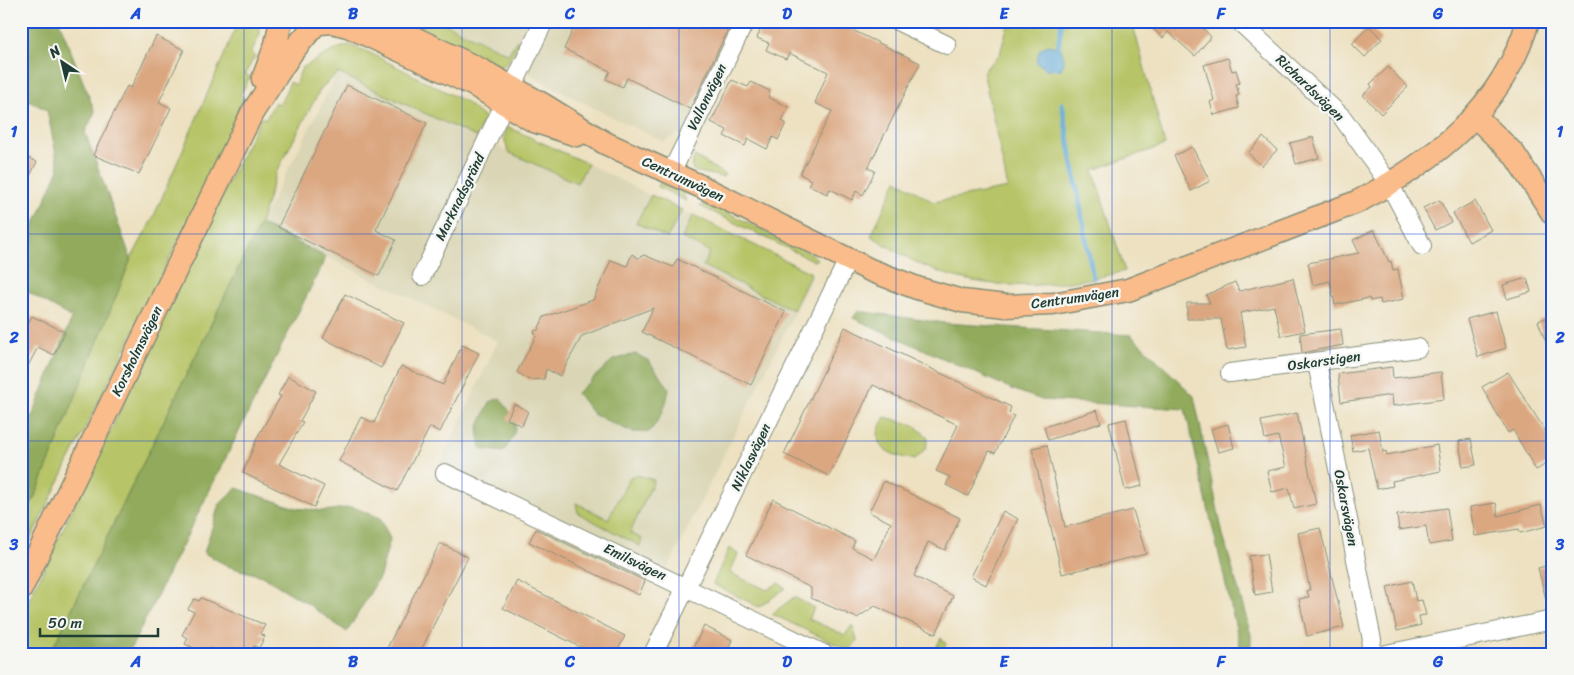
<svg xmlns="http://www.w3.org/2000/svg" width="1574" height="675" font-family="Sriracha,sans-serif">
	<rect width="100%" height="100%" fill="#f6f6f2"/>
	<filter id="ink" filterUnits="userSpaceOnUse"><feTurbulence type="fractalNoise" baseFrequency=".02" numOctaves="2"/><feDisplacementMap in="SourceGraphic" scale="10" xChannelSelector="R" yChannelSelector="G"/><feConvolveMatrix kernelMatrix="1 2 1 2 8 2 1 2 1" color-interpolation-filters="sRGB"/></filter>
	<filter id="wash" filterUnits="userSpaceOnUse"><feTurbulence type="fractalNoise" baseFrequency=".0096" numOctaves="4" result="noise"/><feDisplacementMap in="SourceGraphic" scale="20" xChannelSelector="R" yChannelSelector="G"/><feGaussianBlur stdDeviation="1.12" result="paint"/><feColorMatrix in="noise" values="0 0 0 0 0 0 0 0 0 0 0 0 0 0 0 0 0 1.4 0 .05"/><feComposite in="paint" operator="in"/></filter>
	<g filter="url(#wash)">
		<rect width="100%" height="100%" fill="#ede1c1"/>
		<!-- built -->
		<path fill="#dad6b5" d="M439,21H739L682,136L677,134L664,142L547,85L495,50Z
			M338,73L577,183L588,164L812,277L659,586L434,478L498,341L260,224Z"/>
		<!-- green -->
		<path fill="#b7c568" stroke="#6b814e" d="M239,21H259L260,34L251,53L255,56L245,74L250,77L240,95L244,98L240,108L243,110L21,558V524L37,492L131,259L153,218Z
			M395,21H439L508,54L517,40L518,44L507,63L499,68Z
			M1009,21H1132L1165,145L1093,170L1125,271C1059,288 988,294 924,266C906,258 888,246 871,236L897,180L933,202L1008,188L983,71L1000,54Z
			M349,45L366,51L466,102L485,119L476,137L338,73L321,88L276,173L260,224L50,654H21V616L121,409L154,330L261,117L266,119L275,102L280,104L290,82L295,85L302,68L336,49Z
			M508,127L588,164L577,183L508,152L504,137Z
			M695,156L725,175L722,177L694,171L691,166Z
			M660,183L682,191L686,201L657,186Z
			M651,195L682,210L667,238L636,223Z
			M710,204L811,254L817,259L814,261L700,206Z
			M693,215L811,273L793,310L703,266L710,252L682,238Z
			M885,417L914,425L928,437L926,448L915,460C889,455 866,447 885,417Z
			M637,475L654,480L630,533L642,539L640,546L578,513L576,503L608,519L630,477Z
			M729,548L738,554L730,573L767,590L778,583L786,588L759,607L713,584Z
			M794,597L814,608L809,619L845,635L852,625L857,640L850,651L772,614Z
			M941,638L946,644L941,654H933Z"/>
		<!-- forest -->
		<path fill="#91aa5c" stroke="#587448" d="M31,21H59L95,112L85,132L131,259L37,492L21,524V444L72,318L21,288V224L32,230L59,169L47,110L21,97V45Z
			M260,224L326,257L128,654H50Z
			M858,311L944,323L1131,335L1194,396L1223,535L1251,635V654H1242L1185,409L1042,400L1014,390L853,318Z
			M636,354L649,361L669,388C667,405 660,420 649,432H632L593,414L577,393L613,360Z
			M500,398C517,422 522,426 503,452L481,449L478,428L490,402Z
			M236,488L296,508L324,511L353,507L380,518L390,539L380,576L347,632L308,604L262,576L230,567L204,553L219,505Z"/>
		<!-- water -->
		<path fill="#5ea8d5" stroke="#3e7284" d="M1048,45L1061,48L1064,59L1061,70L1046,69L1036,62L1040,49Z"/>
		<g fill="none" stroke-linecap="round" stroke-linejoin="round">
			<!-- stream -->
			<path stroke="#5ea8d5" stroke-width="5" d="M1057,54L1062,21
				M1062,104L1093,278"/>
		</g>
		<g id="blocks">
			<!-- building -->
			<path fill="#dba781" d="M577,21H732L690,109L627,78L623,87L606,79L610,71L564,49Z
				M764,21H834L920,63L868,168L875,171L863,195L856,191L852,200L830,189L827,194L809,185L811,180L800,174L832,111L815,103L828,72L789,53L786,59L766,50L769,43L757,38Z
				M1144,21H1197L1211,37L1195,56L1168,32L1163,38Z
				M1369,26L1382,39L1365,57L1352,44Z
				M156,36L184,50L159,102L171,108L139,174L93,155L127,86L131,88Z
				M1228,58L1232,71L1236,70L1240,83L1236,84L1239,95L1236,96L1239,108L1214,115L1210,102L1214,100L1204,65Z
				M1388,67L1408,87L1381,114L1363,95L1372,87L1370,84Z
				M732,80L748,87L751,82L770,91L768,97L788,107L782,121L786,123L778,140L773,137L767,149L748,139L745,146L724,136L727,130L711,122Z
				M347,85L427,123L376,230L396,240L379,276L278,227Z
				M1263,137L1277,150L1262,166L1248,153Z
				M1313,137L1319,158L1296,164L1290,143Z
				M1192,147L1210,181L1191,191L1174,156Z
				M21,154L37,162L21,193Z
				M1440,200L1451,222L1435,230L1423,208Z
				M1475,201L1491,230L1469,242L1453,213Z
				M1374,230L1389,262L1391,261L1393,270L1398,269L1404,299L1381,304L1380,299L1370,301L1369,298L1335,305L1330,281L1313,285L1308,263L1359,253L1353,240Z
				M632,254L638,258L644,255L673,267L677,259L786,312L751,385L642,332L653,308L582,336L560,376L546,369L544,379L529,380L517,372L536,336L534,331L538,330L544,317L593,300L611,260L627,266Z
				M1293,278L1305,331L1281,336L1274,306L1240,313L1246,347L1227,350L1221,319H1187V303H1210L1206,295L1235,282L1239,291Z
				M1527,278L1531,292L1507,299L1503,285Z
				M345,294L404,323L381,368L323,338Z
				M1496,311L1506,348L1478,357L1467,319Z
				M1553,315V358H1552L1538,321Z
				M32,316L65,332L54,355L38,347L21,379V337Z
				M845,327L1011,407L1009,413L1014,416L995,453L989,451L968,496L946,485L950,477L936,471L958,425L873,385L829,476L784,454Z
				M1341,329L1343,345L1302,353L1300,334Z
				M462,345L479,353L440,432L430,427L397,491L339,461L361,417L374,423L401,366L443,385Z
				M1392,367L1393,378L1441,372L1444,399L1393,406L1392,395L1341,402L1338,374Z
				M1508,372L1553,443V460L1536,470L1513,430L1508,433L1482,387Z
				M288,376L316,391L300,421L303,422L279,464L324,486L314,507L243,473L258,436L281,396L278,395Z
				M514,404L528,411L522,426L507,419Z
				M1097,410L1101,423L1048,440L1044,427Z
				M1297,413L1316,504L1294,509L1289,488L1272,492L1267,471L1286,467L1278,436L1265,439L1261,421Z
				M1126,419L1142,486L1125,490L1109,423Z
				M1228,424L1234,448L1218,452L1211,429Z
				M1379,430L1383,452L1386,451L1387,455L1437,445L1441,471L1392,481L1393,486L1377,489L1368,448L1353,451L1350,435Z
				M1471,439L1476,465L1463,467L1459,441Z
				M1047,445L1065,527L1133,510L1146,554L1062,574L1032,448Z
				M884,481L960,518L945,550L928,542L914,576L953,596L936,634L875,606L857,618L811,598V588L746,555L773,499L855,541L852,548L874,559L891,523L869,512Z
				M1496,503L1498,516L1541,505L1547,526L1520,533L1519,529L1475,536L1470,507Z
				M1447,508L1452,541L1429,545L1426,526L1399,530L1397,515Z
				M1003,511L1018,519L986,585L971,577Z
				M1320,528L1344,627L1307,636L1299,599L1309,597L1307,591L1310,590L1298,533Z
				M536,529L645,581L639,595L529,542Z
				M440,543L468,557L419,654H384Z
				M1266,554L1272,592L1255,595L1249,556Z
				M1553,564V606L1548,607L1538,568Z
				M517,581L625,636L616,654H594L503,608Z
				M1412,581L1416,601L1422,600L1426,615L1419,616L1421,625L1397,631L1387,587Z
				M201,598L265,625L260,634L265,636L259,648L254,646L250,654H221L210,648L206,654L185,644L188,638L182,635L194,612L188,609L194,599L199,601Z
				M704,626L732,640L726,654H690Z"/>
		</g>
	</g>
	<g filter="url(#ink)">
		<use href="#blocks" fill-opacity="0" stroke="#868f7a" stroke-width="1"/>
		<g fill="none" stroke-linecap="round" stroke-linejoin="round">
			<defs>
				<path id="minor" d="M897,21L947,45
					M1239,21L1342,117L1390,185L1422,246
					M671,173L745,21
					M422,276L544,21
					M1317,363L1372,640L1369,654
					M1230,373L1418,348
					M445,473L824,654
					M653,654L848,260
					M1386,654L1553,620"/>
				<path id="major" d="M379,21L481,70L542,104L605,143L702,187L870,270L917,288L962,301L1006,306L1053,304L1128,290L1357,202C1433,162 1503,108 1528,21
					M320,23L332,22L348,26L474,85L534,121L577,135
					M263,79L276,44L281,21
					M1476,117L1514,154L1553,214
					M21,589L252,113L292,52L314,26"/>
			</defs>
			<!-- minor casing -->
			<use href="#minor" stroke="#868f7a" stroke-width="20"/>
			<!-- major casing -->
			<use href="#major" stroke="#868f7a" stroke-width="25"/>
			<!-- minor -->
			<use href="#minor" stroke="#fff" stroke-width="18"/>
			<!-- major -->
			<use href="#major" stroke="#f9bc8a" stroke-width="22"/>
		</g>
	</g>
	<!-- grid -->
	<path fill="none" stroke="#1d4ed8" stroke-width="1" stroke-opacity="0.55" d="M244,21V654M462,21V654M679,21V654M896,21V654M1112,21V654M1330,21V654M21,234H1553M21,441H1553"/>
	<g text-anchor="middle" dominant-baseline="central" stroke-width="5" stroke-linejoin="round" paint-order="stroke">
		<!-- street labels -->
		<g font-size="14" fill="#1f3d34" stroke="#f6f6f2">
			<text transform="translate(1310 88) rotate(44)">Richardsvägen</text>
			<text transform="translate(707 97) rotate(-64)">Vallonvägen</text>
			<text transform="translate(683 179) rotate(25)">Centrumvägen</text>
			<text transform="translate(460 197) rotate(-64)">Marknadsgränd</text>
			<text transform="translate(1075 298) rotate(-8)">Centrumvägen</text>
			<text transform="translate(137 351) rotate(-64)">Korsholmsvägen</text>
			<text transform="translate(1324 361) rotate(-8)">Oskarstigen</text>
			<text transform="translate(751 457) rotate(-64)">Niklasvägen</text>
			<text transform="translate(1346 508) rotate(79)">Oskarsvägen</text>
			<text transform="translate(635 562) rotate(26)">Emilsvägen</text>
		</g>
	</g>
	<!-- margin -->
	<rect width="1574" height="675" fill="none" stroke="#f6f6f2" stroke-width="55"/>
	<!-- north arrow -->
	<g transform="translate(62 62) rotate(325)" stroke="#f6f6f2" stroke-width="4" paint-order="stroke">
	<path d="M0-4L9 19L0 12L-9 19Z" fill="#1f3d34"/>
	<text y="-8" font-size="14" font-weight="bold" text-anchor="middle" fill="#1f3d34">N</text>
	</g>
	<!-- scale -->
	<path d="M40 628v8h118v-8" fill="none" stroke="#1f3d34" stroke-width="2.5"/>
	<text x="48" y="628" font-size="15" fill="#1f3d34" stroke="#f6f6f2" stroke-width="4" paint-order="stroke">50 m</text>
	<rect x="28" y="28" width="1518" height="620" fill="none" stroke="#1d4ed8" stroke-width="2"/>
	<g font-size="16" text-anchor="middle" font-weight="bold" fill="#1d4ed8">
		<text x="136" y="19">A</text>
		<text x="353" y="19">B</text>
		<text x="570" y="19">C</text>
		<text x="787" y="19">D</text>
		<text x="1004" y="19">E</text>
		<text x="1221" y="19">F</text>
		<text x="1438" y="19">G</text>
		<text x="14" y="137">1</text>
		<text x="1560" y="137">1</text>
		<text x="14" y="343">2</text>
		<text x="1560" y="343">2</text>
		<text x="14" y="550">3</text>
		<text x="1560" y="550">3</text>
		<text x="136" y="667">A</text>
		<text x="353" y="667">B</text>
		<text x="570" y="667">C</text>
		<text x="787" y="667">D</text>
		<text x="1004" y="667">E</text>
		<text x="1221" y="667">F</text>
		<text x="1438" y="667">G</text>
	</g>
</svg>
